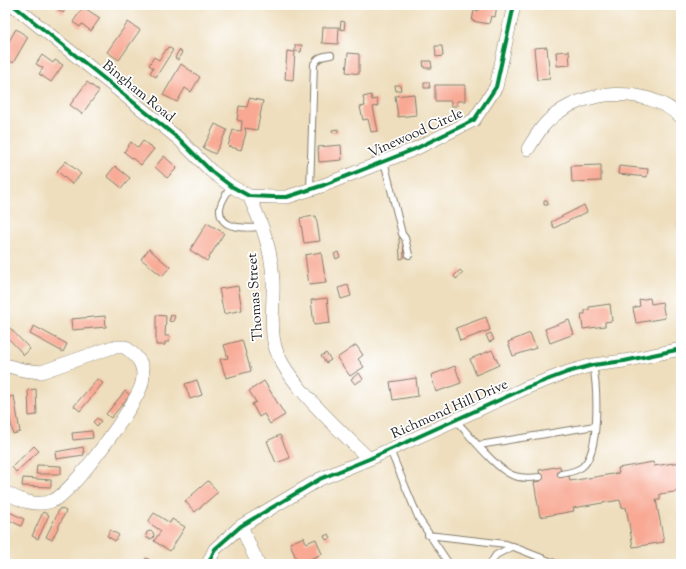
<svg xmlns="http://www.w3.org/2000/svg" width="686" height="569" font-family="'Sorts Mill Goudy',serif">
	<rect width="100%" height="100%" fill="#fff"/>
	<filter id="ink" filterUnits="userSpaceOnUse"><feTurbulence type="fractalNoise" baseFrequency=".025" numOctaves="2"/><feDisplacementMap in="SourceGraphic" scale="8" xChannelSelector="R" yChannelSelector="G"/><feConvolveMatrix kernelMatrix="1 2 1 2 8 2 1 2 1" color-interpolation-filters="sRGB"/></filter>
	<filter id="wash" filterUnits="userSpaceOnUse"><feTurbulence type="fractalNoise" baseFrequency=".012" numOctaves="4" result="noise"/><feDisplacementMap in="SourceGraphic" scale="16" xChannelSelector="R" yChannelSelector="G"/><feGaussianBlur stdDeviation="0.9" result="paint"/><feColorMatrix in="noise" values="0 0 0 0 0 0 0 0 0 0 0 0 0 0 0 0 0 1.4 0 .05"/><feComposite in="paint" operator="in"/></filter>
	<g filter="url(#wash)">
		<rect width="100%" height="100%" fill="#eedebd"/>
		<g id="blocks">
			<!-- building -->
			<path fill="#f8a893" d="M58,5H68L63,13L56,8Z
				M480,5H497L495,17L491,16L489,24L472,21L474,10L478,11Z
				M542,5H552V6H542Z
				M83,7L100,18L91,31L82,24L80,27L73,22Z
				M341,21L345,22L344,30L340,29Z
				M128,22L140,30L119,60L107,52Z
				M323,27H339L338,44L322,43Z
				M16,29L28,37L13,63L5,58V48Z
				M295,45H302L301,52L295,51Z
				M435,46H442L443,56L436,57Z
				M168,47L173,50L156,77L150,73L153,68L149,65L154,57L159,60Z
				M547,47L550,79L537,80L534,48Z
				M179,50L182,52L178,60L175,58Z
				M287,51L295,52L293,80L285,79Z
				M569,51L570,65L557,66L556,52Z
				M348,53L359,54V74L346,72Z
				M42,55L53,63L55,60L63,65L51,82L39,74L43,68L36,64Z
				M423,61H431L432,68H424Z
				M181,64L200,77L191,92L185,88L177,102L163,95Z
				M87,82L99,91L82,114L70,105Z
				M424,82H429L430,88H424Z
				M395,85H400L401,90L396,91Z
				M435,85H465V101H457V106H451V101H435Z
				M414,94L416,115L398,117L395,96Z
				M371,95L372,100L377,99L378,106L373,107L378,131L371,132L368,119L363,120L360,107L365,106L363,97Z
				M249,98L263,101L257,130L245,128L246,133L241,150L228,146L233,130L241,131L242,121L237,120L239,106L247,107Z
				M215,124L227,130L215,154L203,148Z
				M338,129V132L333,133L332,130Z
				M143,141L154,149L141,165L124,152L131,142L138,148Z
				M341,145L342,160L319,162L318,147Z
				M164,156L177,168L167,178L155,167Z
				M66,161L81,174L72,184L57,171Z
				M601,165V181L572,182L571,166Z
				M115,166L130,178L122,188L107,176Z
				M619,166L648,169L647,177L618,174Z
				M544,200H547L548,205H544Z
				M584,205L587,212L554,228L551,222Z
				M316,216L320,241L304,243L300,218Z
				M681,222V234L679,235L677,223Z
				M207,223L224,233L207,261L190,250Z
				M403,237L404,258L400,259L399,238Z
				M149,249L170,267L162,276L141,259Z
				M321,252L326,283L309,285L305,255Z
				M338,252L340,257L336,259L334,254Z
				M460,270L463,273L456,279L454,276Z
				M348,285L351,296L341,299L338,288Z
				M238,286L242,310L224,314L219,289Z
				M327,298L330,323L314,325L311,300Z
				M650,298L651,304L662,302L665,318L636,323L633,308L640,306L639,300Z
				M610,304L612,321L605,322V326L583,329L581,314H585V310H589V307Z
				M156,315L166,316L165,336H170L169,342H165V345H156Z
				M171,315L175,316L173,322L169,321Z
				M105,316L106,327L72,330L71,319Z
				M486,317L490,330L460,341L456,328Z
				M569,320L574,334L550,343L545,329Z
				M5,323L30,349L24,355L5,335Z
				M34,326L67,344L63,352L30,334Z
				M491,333L494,340L489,342L486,335Z
				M530,333L536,348L513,356L508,342Z
				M242,340L251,371L226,378L220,359L228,358L224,345Z
				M356,345L363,355L358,359L364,367L350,376L337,358Z
				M492,350L499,365L476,375L470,359Z
				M326,353L331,360L326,363L321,356Z
				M455,366L461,383L436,392L431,375Z
				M359,373L363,379L355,384L351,379Z
				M416,378L418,396L393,400L390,382Z
				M97,379L103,383L80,411L74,406Z
				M197,380L202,395L190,399L185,384Z
				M264,381L285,415L270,424L264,414L259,417L252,404L256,402L249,391Z
				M36,389L37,415L29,416L28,390Z
				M125,391L130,395L111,418L106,414Z
				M14,396L20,432L13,434L6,398Z
				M97,418L101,421L97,426L93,422Z
				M92,431L93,438L73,440L72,433Z
				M280,435L290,458L276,463L267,441Z
				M34,446L39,451L16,472L12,467Z
				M83,447L84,455L56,459L55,452Z
				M653,462L654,466L681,462V491L660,494V500H656L664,542L633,547L626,507L622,508L620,500L573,508L574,511L540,517L534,482L541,481L539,470L560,466L562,477L569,476L570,481L619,473L618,468Z
				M37,465L61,466V474H36Z
				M23,478L51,480V487L22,486Z
				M208,481L218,492L195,512L185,501Z
				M60,508L66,511L52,540L46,537Z
				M5,510L24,519L21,526L5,518Z
				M43,512L49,515L38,539L32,536Z
				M154,513L170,523L172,519L185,527L170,551L154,541L161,531L148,522Z
				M110,530L119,535L115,541L107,536Z
				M146 535a4 4 0 1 1 8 0a4 4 0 1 1-8 0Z
				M329,534L331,538L326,540L324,536Z
				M304,537L306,543L316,539L322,554L298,564L290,543Z
				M146,558L158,564H143Z"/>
		</g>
	</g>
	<g filter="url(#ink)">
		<use href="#blocks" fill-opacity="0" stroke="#857d6c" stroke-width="1"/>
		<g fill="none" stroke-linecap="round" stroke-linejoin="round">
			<defs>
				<path id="service" d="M384,161L402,234L405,238L409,255
					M231,186C228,192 220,202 220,209C219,231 248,228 262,227
					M310,190L314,64C318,57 323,56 331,55
					M456,421C470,435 495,468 512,475C521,479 531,478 540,477
					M479,445L595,426
					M390,450L419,519L449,564
					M561,474C567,473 577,471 582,467C601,452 597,386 593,365
					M428,535L506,544L557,564
					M490,564L496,555L513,546"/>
				<path id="minor" d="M13,5L179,139L211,171L231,186L249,196L273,197H287L324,185L415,149L474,120L496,87L514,5
					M528,149C534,139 540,128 549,120C583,88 647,85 681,117
					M249,196C262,224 272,250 273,281C274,301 270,322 274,342C280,378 342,432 369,459
					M5,365L23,370L41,372L113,347H125C138,357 146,365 142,383C138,403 71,495 52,501C35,507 19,500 5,492
					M241,526L258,564
					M208,564L215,549L241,526L320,479L369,459L528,387L568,372L593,365L624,361L681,349"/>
			</defs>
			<!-- service casing -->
			<use href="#service" stroke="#857d6c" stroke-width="8"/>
			<!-- minor casing -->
			<use href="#minor" stroke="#857d6c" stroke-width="14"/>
			<!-- service -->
			<use href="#service" stroke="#fff" stroke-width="6"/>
			<!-- minor -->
			<use href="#minor" stroke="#fff" stroke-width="13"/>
			<defs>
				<path id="cycleway" d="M13,5L179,139L211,171L231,186L249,196L273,197H287L324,185L415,149L474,120L496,87L514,5
					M208,564L215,549L241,526L320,479L369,459L528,387L568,372L593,365L624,361L681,349"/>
			</defs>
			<!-- cycleway casing -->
			<use href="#cycleway" stroke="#fff" stroke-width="6"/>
			<!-- cycleway -->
			<use href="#cycleway" stroke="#00873e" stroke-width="4"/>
		</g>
	</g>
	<g text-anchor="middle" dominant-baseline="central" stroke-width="3.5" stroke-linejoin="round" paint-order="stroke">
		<!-- street labels -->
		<g font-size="14" fill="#1c1c1c" stroke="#fff">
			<text transform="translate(138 92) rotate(39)">Bingham Road</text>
			<text transform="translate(416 134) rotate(-24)">Vinewood Circle</text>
			<text transform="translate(256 297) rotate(-94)">Thomas Street</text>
			<text transform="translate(450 410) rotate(-24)">Richmond Hill Drive</text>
		</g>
	</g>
	<!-- margin -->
	<rect width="686" height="569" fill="none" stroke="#fff" stroke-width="20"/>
</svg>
